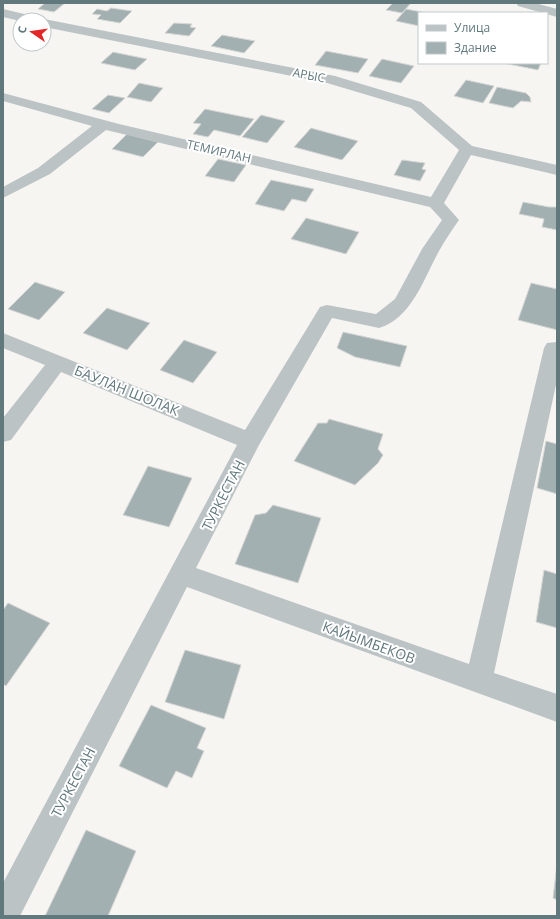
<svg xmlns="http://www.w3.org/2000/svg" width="560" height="919" font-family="'Open Sans',sans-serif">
	<rect width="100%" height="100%" fill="#f6f5f2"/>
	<!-- building -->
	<path fill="#a3b0b2" stroke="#d7d7d5" d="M45,3H65L54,12L38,9Z
		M393,3H411L402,13L386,10Z
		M111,8L132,11L120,23L97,19L101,15L92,14L97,9L107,11Z
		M406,9L427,13H419V26L396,21Z
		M174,23L192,24L190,27L196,28L189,36L165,33Z
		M222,35L255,41L244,53L211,46Z
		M326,51L368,59L358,73L315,65Z
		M113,52L147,59L135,70L101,63Z
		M382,59L414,66L401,83L369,76Z
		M503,63H541L538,70Z
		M466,80L494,86L483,103L454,96Z
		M139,83L163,88L151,102L127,97Z
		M497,87L526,93L530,97L531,102L521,101L513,108L489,103Z
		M108,95L125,98L109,113L92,109Z
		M205,109L254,119L240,136L214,130L208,137L193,134L201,124L193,123Z
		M261,115L285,121L267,143L242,137Z
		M311,128L358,141L342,160L294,147Z
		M127,134L158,142L143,157L112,149Z
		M218,159L246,165L234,182L205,176Z
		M402,160L425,163L422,169L426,170L420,181L394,175Z
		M271,180L314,189L306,202L292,199L284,211L255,204Z
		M523,202L549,207H557V230L542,227L544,219L519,214Z
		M306,218L359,232L346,254L291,239Z
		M35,282L65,292L39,320L8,309Z
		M531,283L557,289V330L518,320Z
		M107,308L150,323L127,350L83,333Z
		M343,332L407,346L400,367L355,357L337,348Z
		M184,340L217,352L193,383L160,370Z
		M329,419L383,434L378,449L383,455L378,463L355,485L294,461L318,423H327Z
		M546,441L557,444V494L537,488Z
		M148,466L192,478L169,527L123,515Z
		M273,505L321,518L298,583L235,564L255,515L266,513Z
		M544,570L557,574V628L536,622Z
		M8,603L50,623L6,686L3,684V610Z
		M185,650L241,665L224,719L165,702Z
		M151,705L206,728L197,748L204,751L192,778L176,771L167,788L119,766Z
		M86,830L136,851L108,916H45Z
		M557,864V900L553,898Z"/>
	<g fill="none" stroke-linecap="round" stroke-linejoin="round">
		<!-- street -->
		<path fill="#bcc3c5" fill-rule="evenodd" d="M516,3H535L557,9V17L518,6Z
			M3,9L37,17L39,20L20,21L3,17Z
			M44,19L335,76L421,102L472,146L557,165V175L471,155L444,203L459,220C452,230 445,240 439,251C424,278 412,318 379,328L332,318L259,445L196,568L469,664L544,348L547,343L557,342V380L494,673L557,694V722L187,587L20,916H3V883L237,445L61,372L11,440L3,442V418L45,365L3,348V333L245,430L320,307L327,305L376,314L395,299L422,249L442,220L430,207L106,130L50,174L3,198V187L38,168L92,126L3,101V93L119,124L431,197L459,150L411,108L327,83L44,27V20H41Z"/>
	</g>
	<g text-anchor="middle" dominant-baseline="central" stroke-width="4" stroke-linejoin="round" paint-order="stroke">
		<!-- far-street labels -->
		<g font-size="12" fill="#61787d" stroke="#fff">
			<text transform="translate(309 75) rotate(11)">АРЫС</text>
			<text transform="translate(219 151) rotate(13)">ТЕМИРЛАН</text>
		</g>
		<!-- street labels -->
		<g font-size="14" fill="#61787d" stroke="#fff">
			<text transform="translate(127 390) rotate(22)">БАУЛАН ШОЛАК</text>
			<text transform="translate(223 495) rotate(-63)">ТУРКЕСТАН</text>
			<text transform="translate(369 642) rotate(20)">КАЙЫМБЕКОВ</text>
			<text transform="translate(73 782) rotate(-62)">ТУРКЕСТАН</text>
		</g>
	</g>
	<!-- border -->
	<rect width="560" height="919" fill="none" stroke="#61787d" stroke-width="8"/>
	<!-- legend -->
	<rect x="418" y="12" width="130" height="52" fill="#ffffff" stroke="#c0c9cb"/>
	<rect x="426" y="25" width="20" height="6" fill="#bcc3c5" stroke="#c0c9cb"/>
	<text x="454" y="32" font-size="12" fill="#61787d">Улица</text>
	<rect x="426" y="42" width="20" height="12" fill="#a3b0b2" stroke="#c0c9cb"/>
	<text x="454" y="52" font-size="12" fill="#61787d">Здание</text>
	<!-- north arrow -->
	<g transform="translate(32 32) rotate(283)"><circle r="19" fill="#ffffff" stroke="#c0c9cb"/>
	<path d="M0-3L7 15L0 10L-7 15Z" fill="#e2262a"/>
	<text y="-6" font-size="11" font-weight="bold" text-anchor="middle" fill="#61787d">С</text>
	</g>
</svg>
